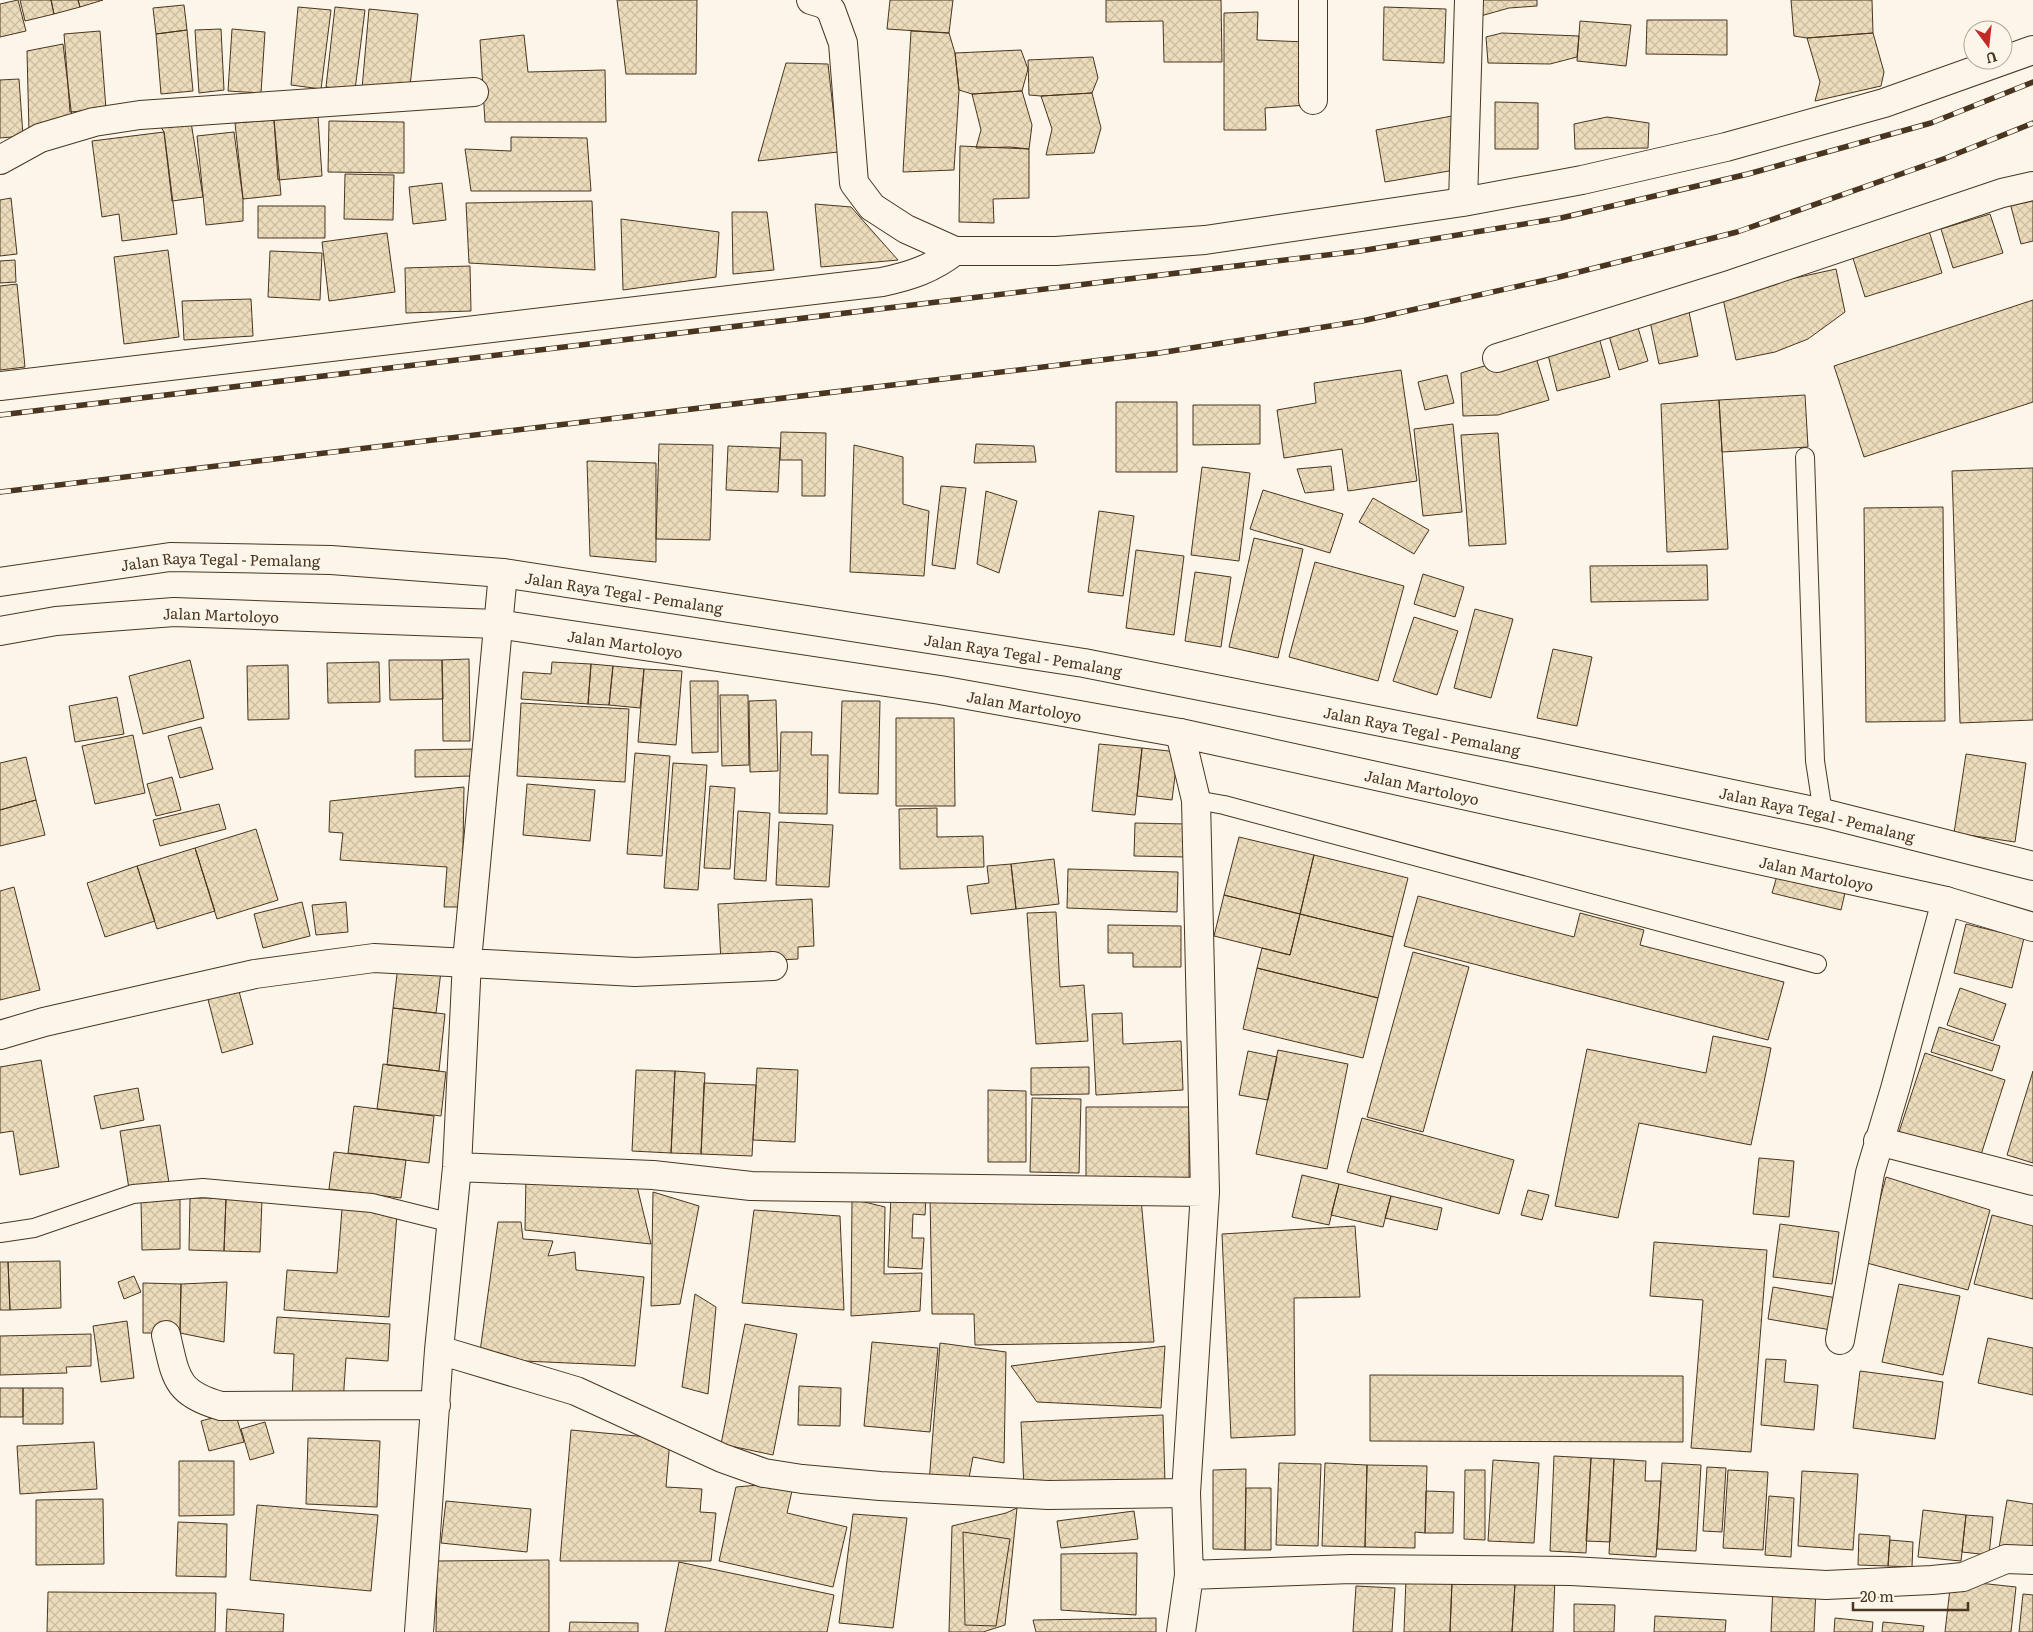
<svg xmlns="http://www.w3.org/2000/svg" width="2033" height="1632" font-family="Literata,serif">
	<defs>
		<pattern id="building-cross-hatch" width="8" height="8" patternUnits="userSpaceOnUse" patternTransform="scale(1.25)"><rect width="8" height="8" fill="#ecdcbc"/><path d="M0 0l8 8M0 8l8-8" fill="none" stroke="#ccbda1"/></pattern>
	</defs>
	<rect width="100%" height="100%" fill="#fbf6e9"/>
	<!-- building -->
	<path fill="url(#building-cross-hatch)" stroke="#4a3520" d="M18,0L26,31L0,37V4Z
		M20,0H51L54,14L25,21Z
		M51,0H78L80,7L54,14Z
		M78,0H103L80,7Z
		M617,0H697L696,74H626Z
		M890,0H953L949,33L887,29Z
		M1106,0H1221L1222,62H1164L1163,21L1106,22Z
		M1478,0H1537V6L1509,8L1477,17Z
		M1791,0H1872L1873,33L1807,38L1794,36Z
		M184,5L187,30L156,34L153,8Z
		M298,7L331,10L321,89L291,85Z
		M335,7L365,10L355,90L326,87Z
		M1384,7L1446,9L1444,63L1383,60Z
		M369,9L418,14L409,95L362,89Z
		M1258,12L1257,40L1306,42L1307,105L1265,108L1266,130H1224V13Z
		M1647,20H1727V55L1646,54Z
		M1580,21L1631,25L1626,66L1577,61Z
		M221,29L224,90L199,93L195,30Z
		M232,29L265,32L261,93L228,91Z
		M187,30L193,91L161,94L156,34Z
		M100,31L106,109L70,112L64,34Z
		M911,31L949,33L955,53L959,90L954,170L903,172Z
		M1502,33L1579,36L1577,57L1550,64L1488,63L1486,37Z
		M1873,33L1884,72L1881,86L1815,101L1820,82L1807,38Z
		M524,35L528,72L605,70L606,122H485L480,40Z
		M63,44L72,118L29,132L27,51Z
		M1021,50L1028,69L1022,91L972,94L959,90L955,53Z
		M1093,57L1098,78L1092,93L1041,96L1029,95L1028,60Z
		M786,63L828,64L838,152L758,161Z
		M19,79L23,136L0,138V80Z
		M1022,91L1032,125L1029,149L1010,147L976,148L981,130L972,94Z
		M1092,93L1101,128L1094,153L1046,155L1052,129L1041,96Z
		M1495,102L1538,103V149H1495Z
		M1452,116L1458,150L1449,171L1385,182L1376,130Z
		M318,117L322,176L278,180L274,120Z
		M1607,117L1649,123L1648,148L1575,149L1574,124Z
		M274,120L281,195L243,199L235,123Z
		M329,121L404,122V173L328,172Z
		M191,122L203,197L172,201L164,132L161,127Z
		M164,132L177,234L122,241L119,214L102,217L92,141Z
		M234,132L243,199V221L206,225L197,136Z
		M511,137L587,138L591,191H471L465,149L511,151Z
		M960,146L1029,149V198L993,199L994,223L959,222Z
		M345,174L394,175L393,220L344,219Z
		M442,183L446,220L413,224L409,187Z
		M2033,197V241L2021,244L2010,203Z
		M11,198L17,254L0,256V200Z
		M592,201L595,270L469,263L466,203Z
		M815,204L851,207L898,260L821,267Z
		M258,206H325V238H258Z
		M732,212H767L774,270L733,274Z
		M1990,214L2003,253L1953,268L1941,229Z
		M621,219L719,232L716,277L623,290Z
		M1929,231L1942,273L1865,297L1852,255Z
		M387,233L395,292L329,301L322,242Z
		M168,250L179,337L124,344L114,257Z
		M270,251L322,253L320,300L268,297Z
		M15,260L16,282L0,283V261Z
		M470,266L471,311L406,313L405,268Z
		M1836,269L1845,312L1808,339L1775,352L1736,360L1722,294Z
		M17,284L25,367L0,370V286Z
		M251,299L253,336L184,340L182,301Z
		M2033,300V402L1864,457L1834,366Z
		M1689,312L1698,356L1659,364L1650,321Z
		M1636,321L1648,361L1619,370L1607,329Z
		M1598,334L1610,377L1557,391L1546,347Z
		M1534,351L1549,400L1498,415L1463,416L1461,373Z
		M1401,370L1417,481L1348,491L1342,449L1284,458L1277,410L1316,403L1314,383Z
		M1447,375L1454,403L1425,410L1418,382Z
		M1805,395L1808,447L1722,452L1719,400Z
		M1719,400L1728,549L1667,552L1661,404Z
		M1116,402H1177V472H1116Z
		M1193,405H1260V444L1193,445Z
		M1453,424L1462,512L1423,516L1414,429Z
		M781,432L826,433L825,496H802V460H780Z
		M1498,433L1506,544L1469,546L1461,435Z
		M659,444L713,445L710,540L656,539Z
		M976,444L1034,446L1036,462L974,463Z
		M854,445L903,457V504L929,511L924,576L850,572Z
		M728,446L780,448L778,492L726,490Z
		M587,461L656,463V562L590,556Z
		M1331,466L1334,490L1305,493L1297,469Z
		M1202,467L1250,473L1239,561L1191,555Z
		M2033,468V720L1960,723L1952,471Z
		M941,486L966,488L955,569L932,565Z
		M1263,490L1343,514L1330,553L1250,529Z
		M986,491L1017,501L999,573L977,564Z
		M1373,498L1429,530L1414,554L1359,522Z
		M1943,507L1945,721L1866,722L1864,508Z
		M1099,511L1134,516L1123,596L1088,592Z
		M1254,538L1303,549L1278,658L1229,647Z
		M1136,550L1184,556L1174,635L1126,628Z
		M1315,562L1404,586L1378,681L1289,657Z
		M1707,565L1708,600L1591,602L1590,566Z
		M1195,572L1231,577L1221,647L1185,641Z
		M1423,574L1464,587L1455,617L1414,604Z
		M1475,609L1513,619L1491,698L1454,688Z
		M1414,617L1458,631L1437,695L1393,681Z
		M1553,649L1592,657L1577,726L1537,718Z
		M469,659L470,741H443L442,660Z
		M190,660L204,718L143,734L129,676Z
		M389,660H442L443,699L390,700Z
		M379,662L380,702L328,703L327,663Z
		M552,662L591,664L588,704L521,699L523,672L551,674Z
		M591,664L613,666L609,705L588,704Z
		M288,665L289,719L248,720L247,666Z
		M613,666L644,669L640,708L609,705Z
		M644,669L682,671L676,745L638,742Z
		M690,681H718V752L692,753Z
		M720,695H748L749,765L722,766Z
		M117,697L124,734L75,742L69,706Z
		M776,700L778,771L750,772L749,701Z
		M842,701H880L878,794L839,793Z
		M521,703L629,709L625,782L517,776Z
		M896,718H954L955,806H896Z
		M201,727L213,769L180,778L168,736Z
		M781,732H812L811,755H828L827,814L779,813Z
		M133,735L145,793L95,804L82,746Z
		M1099,744L1142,748L1135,815L1092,811Z
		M1142,748L1178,752L1172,800L1137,796Z
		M476,749V776L415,777V750Z
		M635,753L670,756L662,856L627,854Z
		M1966,754L2026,763L2015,842L1954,833Z
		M26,757L36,800L0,810V763Z
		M673,763L707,765L698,890L664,888Z
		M172,777L181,810L156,816L147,784Z
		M527,784L595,790L590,841L523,835Z
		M710,786L735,788L730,869L704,868Z
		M464,787L462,907H444L447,867L340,860L343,833L329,832L330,801Z
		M36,800L45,835L0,846V810Z
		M219,804L226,829L160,846L153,820Z
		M937,808V837L983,836L984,867L900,869L899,809Z
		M738,811L770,813L766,881L734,879Z
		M779,822L833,825L829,887L776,885Z
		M1135,823L1187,824V857L1134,856Z
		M256,829L278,900L217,919L195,848Z
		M1239,837L1314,855L1300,914L1224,895Z
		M195,848L215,911L157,929L137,866Z
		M1314,855L1408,878L1393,937L1300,914Z
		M1054,859L1059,904L1016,909L1011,864Z
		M1011,864L1016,909L971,914L967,886L989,883L987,866Z
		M137,866L155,921L105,937L87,883Z
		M1068,869L1178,872L1177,912L1067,908Z
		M1777,876L1845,893L1841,910L1772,893Z
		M14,887L40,990L0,1000V891Z
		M1224,895L1300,914L1290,955L1214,936Z
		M1418,896L1574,937L1580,913L1644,930L1640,945L1784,982L1768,1040L1404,946Z
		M812,899L814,946L798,947V959L721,963L718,904Z
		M302,902L310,936L263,948L254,914Z
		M346,902L348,932L316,935L312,905Z
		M1056,912L1060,987L1084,985L1088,1041L1036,1044L1027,913Z
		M1300,914L1393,937L1378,998L1257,968L1262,948L1290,955Z
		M1966,924L2024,938L2012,988L1954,973Z
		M1108,925L1181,926V967H1133V953H1108Z
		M1413,952L1469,967L1423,1132L1367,1117Z
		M398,966L441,971L436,1013L393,1008Z
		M1257,968L1378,998L1363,1058L1243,1029Z
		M236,980L253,1044L222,1053L205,988Z
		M1960,988L2006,1004L1993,1041L1947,1025Z
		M393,1008L445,1014L439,1071L387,1065Z
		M1122,1013L1123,1044L1181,1041L1183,1090L1096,1095L1092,1014Z
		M1939,1027L2000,1046L1992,1071L1931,1052Z
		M1713,1036L1771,1048L1751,1145L1639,1123L1618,1218L1555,1206L1587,1049L1706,1073Z
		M1278,1050L1348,1064L1327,1169L1256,1154Z
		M1248,1051L1277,1057L1268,1100L1239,1095Z
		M1925,1053L2005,1080L1978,1164L1897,1138Z
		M41,1060L59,1167L20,1175L13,1131L0,1133V1067Z
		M383,1064L446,1072L441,1116L377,1109Z
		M1089,1067V1094L1031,1095V1068Z
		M757,1068L798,1070L795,1142L753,1140Z
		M636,1070L675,1071L671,1153L632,1151Z
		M675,1071L705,1073L701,1154L671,1153Z
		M2033,1071V1163L2007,1155Z
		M704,1083L756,1085L752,1156L701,1154Z
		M138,1088L144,1120L101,1129L94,1096Z
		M988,1090L1026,1091V1162H988Z
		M1032,1098L1081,1099L1079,1173L1030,1172Z
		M354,1106L434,1116L429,1163L348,1153Z
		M1086,1107H1189V1181L1086,1182Z
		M1362,1118L1514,1160L1499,1214L1347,1172Z
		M160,1125L169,1183L129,1189L120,1131Z
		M334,1152L406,1160L401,1198L329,1189Z
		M1759,1158L1794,1161L1789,1217L1753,1214Z
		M526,1175L635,1178L651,1244L525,1230Z
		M1302,1175L1339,1184L1329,1225L1292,1217Z
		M1886,1177L1990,1210L1968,1290L1863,1262Z
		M1339,1184L1391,1196L1383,1227L1331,1215Z
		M1528,1190L1549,1195L1542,1220L1521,1215Z
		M653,1192L699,1206L680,1304L651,1306Z
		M930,1193L1141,1199L1154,1342L975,1345L974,1314H932Z
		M891,1195L926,1197L925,1215L913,1214L912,1238H924L922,1269L888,1267Z
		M1391,1196L1442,1208L1437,1230L1385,1218Z
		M190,1198H226L224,1251L189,1250Z
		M226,1198L262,1199L260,1252L224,1251Z
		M141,1199H180V1249L142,1250Z
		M852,1199L885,1207L884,1274L922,1273L920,1311L851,1316Z
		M342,1209L397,1214L389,1317L284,1310L287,1270L337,1273Z
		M754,1210L840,1216L844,1310L742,1303Z
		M1992,1215L2033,1226V1299L1974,1284Z
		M498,1222H521L523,1239L553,1241L548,1256L575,1252L576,1270L644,1277L635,1366L479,1359Z
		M1780,1224L1839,1232L1832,1284L1773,1277Z
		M1355,1226L1360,1297L1294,1298L1295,1435L1231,1438L1222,1234Z
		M1654,1242L1767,1250L1751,1452L1691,1448L1703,1300L1650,1296Z
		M60,1261L61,1308L10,1310L8,1262Z
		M0,1262H8L10,1310H0Z
		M134,1276L141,1292L124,1299L118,1282Z
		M227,1282L224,1342L180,1333L181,1284Z
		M143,1283L181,1284L180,1333H143Z
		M1899,1284L1960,1296L1943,1375L1882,1362Z
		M1773,1287L1837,1298L1831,1330L1768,1319Z
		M695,1294L716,1307L708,1394L682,1387Z
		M277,1317L390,1324L388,1361L346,1358L343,1403L292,1400L294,1354L274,1353Z
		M127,1321L134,1378L101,1382L93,1326Z
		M745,1324L797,1334L773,1455L721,1444Z
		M91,1334V1366L66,1367L67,1373L0,1375V1336Z
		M1988,1338L2033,1348V1395L1978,1383Z
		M872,1342L938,1348L930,1432L864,1426Z
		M940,1343L1006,1352L1004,1463L973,1457L968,1483H929Z
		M1165,1346L1161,1408L1037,1402L1011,1366Z
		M1766,1359L1786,1360L1784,1382L1818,1385L1814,1430L1761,1425Z
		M1860,1371L1943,1382L1935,1439L1853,1428Z
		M1370,1375L1683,1376V1442L1370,1441Z
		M799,1386L841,1388L840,1426L798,1425Z
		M0,1388H23V1417H0Z
		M23,1388H63V1424H23Z
		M235,1412L244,1442L209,1451L201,1421Z
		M1163,1415L1165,1483L1024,1489L1021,1422Z
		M265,1422L274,1453L250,1460L241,1429Z
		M571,1430L670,1439L666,1487L702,1489L700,1512L716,1513L711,1561H560Z
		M308,1438L380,1441L377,1507L306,1504Z
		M94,1442L97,1489L20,1494L17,1446Z
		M1554,1456L1591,1458L1586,1553L1550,1551Z
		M1591,1458L1614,1459L1610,1542L1586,1541Z
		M1614,1459L1646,1461L1645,1481H1661L1656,1557L1609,1554Z
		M1493,1460L1539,1463L1534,1543L1488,1541Z
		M179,1461H234V1515L179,1516Z
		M1279,1463L1321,1464L1318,1546L1276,1545Z
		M1325,1463L1367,1465L1365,1547L1322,1546Z
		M1662,1463L1701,1465L1696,1551L1657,1549Z
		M1367,1465L1427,1466L1425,1533L1415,1532V1548L1365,1547Z
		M1707,1467L1726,1468L1722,1532L1703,1531Z
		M1246,1469L1245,1550L1213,1549V1470Z
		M1465,1470H1485V1540L1464,1539Z
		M1728,1470L1768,1472L1763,1550L1723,1548Z
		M1802,1471L1858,1474L1853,1550L1798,1546Z
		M794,1482L787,1513L847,1527L833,1587L719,1561L736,1487Z
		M1246,1488H1271V1550H1245Z
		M1426,1491L1454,1492L1453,1533H1425Z
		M1769,1496L1794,1498L1791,1557L1765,1555Z
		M103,1499L104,1564L36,1565V1500Z
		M2007,1500L2033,1504V1553L1999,1548Z
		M446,1501L531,1509L527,1552L441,1543Z
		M257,1505L378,1515L371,1591L250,1580Z
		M1017,1508L1005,1625L983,1632H949L952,1526L1006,1513Z
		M1923,1510L1966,1515L1961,1561L1918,1557Z
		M1134,1511L1138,1539L1061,1548L1057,1521Z
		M853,1514L907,1518L893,1628L839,1623Z
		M1966,1515L1993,1517L1989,1555L1962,1552Z
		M178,1522L227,1524L226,1577L176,1576Z
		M963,1532L1010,1539L996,1626L965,1625Z
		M1859,1534L1890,1536L1888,1566L1858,1565Z
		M1890,1540L1913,1542L1912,1567L1888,1566Z
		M1137,1553L1136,1615L1061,1610V1554Z
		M549,1560V1632H436L437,1561Z
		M679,1562L834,1595L827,1632H665Z
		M1555,1576L1553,1632H1512L1515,1584Z
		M1406,1578L1452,1581L1450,1632H1404Z
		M1951,1580L2016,1587L2011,1632H1945Z
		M1452,1581L1515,1584L1512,1632H1450Z
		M1773,1585L1816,1588L1814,1632H1771Z
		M1356,1586L1395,1588L1392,1632H1353Z
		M48,1592L216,1593L215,1632H47Z
		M2023,1594L2033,1595V1632H2019Z
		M1574,1604L1615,1605L1614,1632H1574Z
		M227,1609L284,1614L283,1632H226Z
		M1655,1616L1726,1620L1725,1632H1654Z
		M1156,1618V1632H1036L1033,1620Z
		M1835,1618L1873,1622L1872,1632H1834Z
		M570,1622L638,1623V1632H569Z
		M1883,1622L1924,1626L1923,1632H1882Z"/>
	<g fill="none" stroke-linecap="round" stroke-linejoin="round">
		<defs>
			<path id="lane" d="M1805,457L1815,761L1823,813
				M1196,800L1224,805L1817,964
				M0,1233L34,1228L133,1194L203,1188L372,1203L452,1223"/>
			<path id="street" d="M811,0L824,4L831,10L843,43L854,183L872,207L906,229L955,251H1056L1205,240L1463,202L1582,180L1726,147L1884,103L2033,50
				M1313,0V100
				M0,160L40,138L94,122L140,115L474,92
				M1463,202L1469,0
				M1497,358L1729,285L2002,193L2033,186
				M0,386L882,282C910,276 932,269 955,251
				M1180,733L1196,800L1205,1192L1186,1493L1189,1575L1181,1632
				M0,1035L44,1022L255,974L374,958L635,972L773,966
				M1878,1141L2033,1181
				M457,1167L653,1175L751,1186L1205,1192
				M166,1335C176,1377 175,1393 221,1406L436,1405
				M1840,1340L1870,1173L1895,1089L1946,901
				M439,1350L576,1391L722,1458L764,1473L802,1479L880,1486L1048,1495L1186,1493
				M1189,1575L1351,1569L1571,1571L1826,1585L1932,1580L1963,1577L2006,1559L2033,1560
				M419,1632L439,1350L457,1167L467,961L503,573"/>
			<g id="highway">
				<path id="s1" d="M0,582L170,557L331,560L503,573L1084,663L1533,752L1823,813L2033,866"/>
				<path id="s2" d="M0,631L56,621L174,612L497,624L940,690L1180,733L1946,901L2033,927"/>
			</g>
		</defs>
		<!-- lane casing -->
		<use href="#lane" stroke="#4a3520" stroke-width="20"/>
		<!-- street casing -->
		<use href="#street" stroke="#4a3520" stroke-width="30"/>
		<!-- highway casing -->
		<use href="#highway" stroke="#4a3520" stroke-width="30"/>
		<!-- lane -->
		<use href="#lane" stroke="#fbf6e9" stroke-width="18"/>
		<!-- street -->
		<use href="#street" stroke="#fbf6e9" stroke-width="28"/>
		<!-- highway -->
		<use href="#highway" stroke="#fbf6e9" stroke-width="28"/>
		<defs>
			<path id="rail" d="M0,415L1360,251L1561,218L1748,174L1931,123L2033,82
				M0,492L1159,353L1362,321L1555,278L1737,232L1946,158L2033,123"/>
		</defs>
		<!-- rail casing -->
		<use href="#rail" stroke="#4a3520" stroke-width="5.5"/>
		<!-- rail -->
		<use href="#rail" stroke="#fbf6e9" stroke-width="4" stroke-dasharray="11" stroke-linecap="butt"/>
	</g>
	<g text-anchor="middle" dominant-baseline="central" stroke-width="4" stroke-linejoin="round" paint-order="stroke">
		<!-- street labels -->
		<g font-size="15" fill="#4a3520" stroke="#fbf6e9">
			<text stroke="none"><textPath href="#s1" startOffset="222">Jalan Raya Tegal - Pemalang</textPath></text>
			<text stroke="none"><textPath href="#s1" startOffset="628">Jalan Raya Tegal - Pemalang</textPath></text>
			<text stroke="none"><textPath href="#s2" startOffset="222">Jalan Martoloyo</textPath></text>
			<text stroke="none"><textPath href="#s2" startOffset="628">Jalan Martoloyo</textPath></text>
			<text stroke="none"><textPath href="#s1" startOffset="1032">Jalan Raya Tegal - Pemalang</textPath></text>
			<text stroke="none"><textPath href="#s2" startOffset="1032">Jalan Martoloyo</textPath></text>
			<text stroke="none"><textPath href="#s1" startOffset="1438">Jalan Raya Tegal - Pemalang</textPath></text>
			<text stroke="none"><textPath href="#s2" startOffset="1438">Jalan Martoloyo</textPath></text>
			<text stroke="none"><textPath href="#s1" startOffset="1842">Jalan Raya Tegal - Pemalang</textPath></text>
			<text stroke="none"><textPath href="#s2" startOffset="1842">Jalan Martoloyo</textPath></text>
		</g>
	</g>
	<!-- north arrow -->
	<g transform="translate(1988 45) rotate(165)"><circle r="24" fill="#fbf6e9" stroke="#b4a999"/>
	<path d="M0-4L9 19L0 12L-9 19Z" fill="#c62828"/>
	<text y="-8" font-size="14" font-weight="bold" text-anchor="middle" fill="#4a3520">U</text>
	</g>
	<!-- scale -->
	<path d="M1853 1602v8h115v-8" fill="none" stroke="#4a3520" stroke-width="2.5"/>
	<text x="1860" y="1602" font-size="15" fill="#4a3520" stroke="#fbf6e9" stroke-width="4" paint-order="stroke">20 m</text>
</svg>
